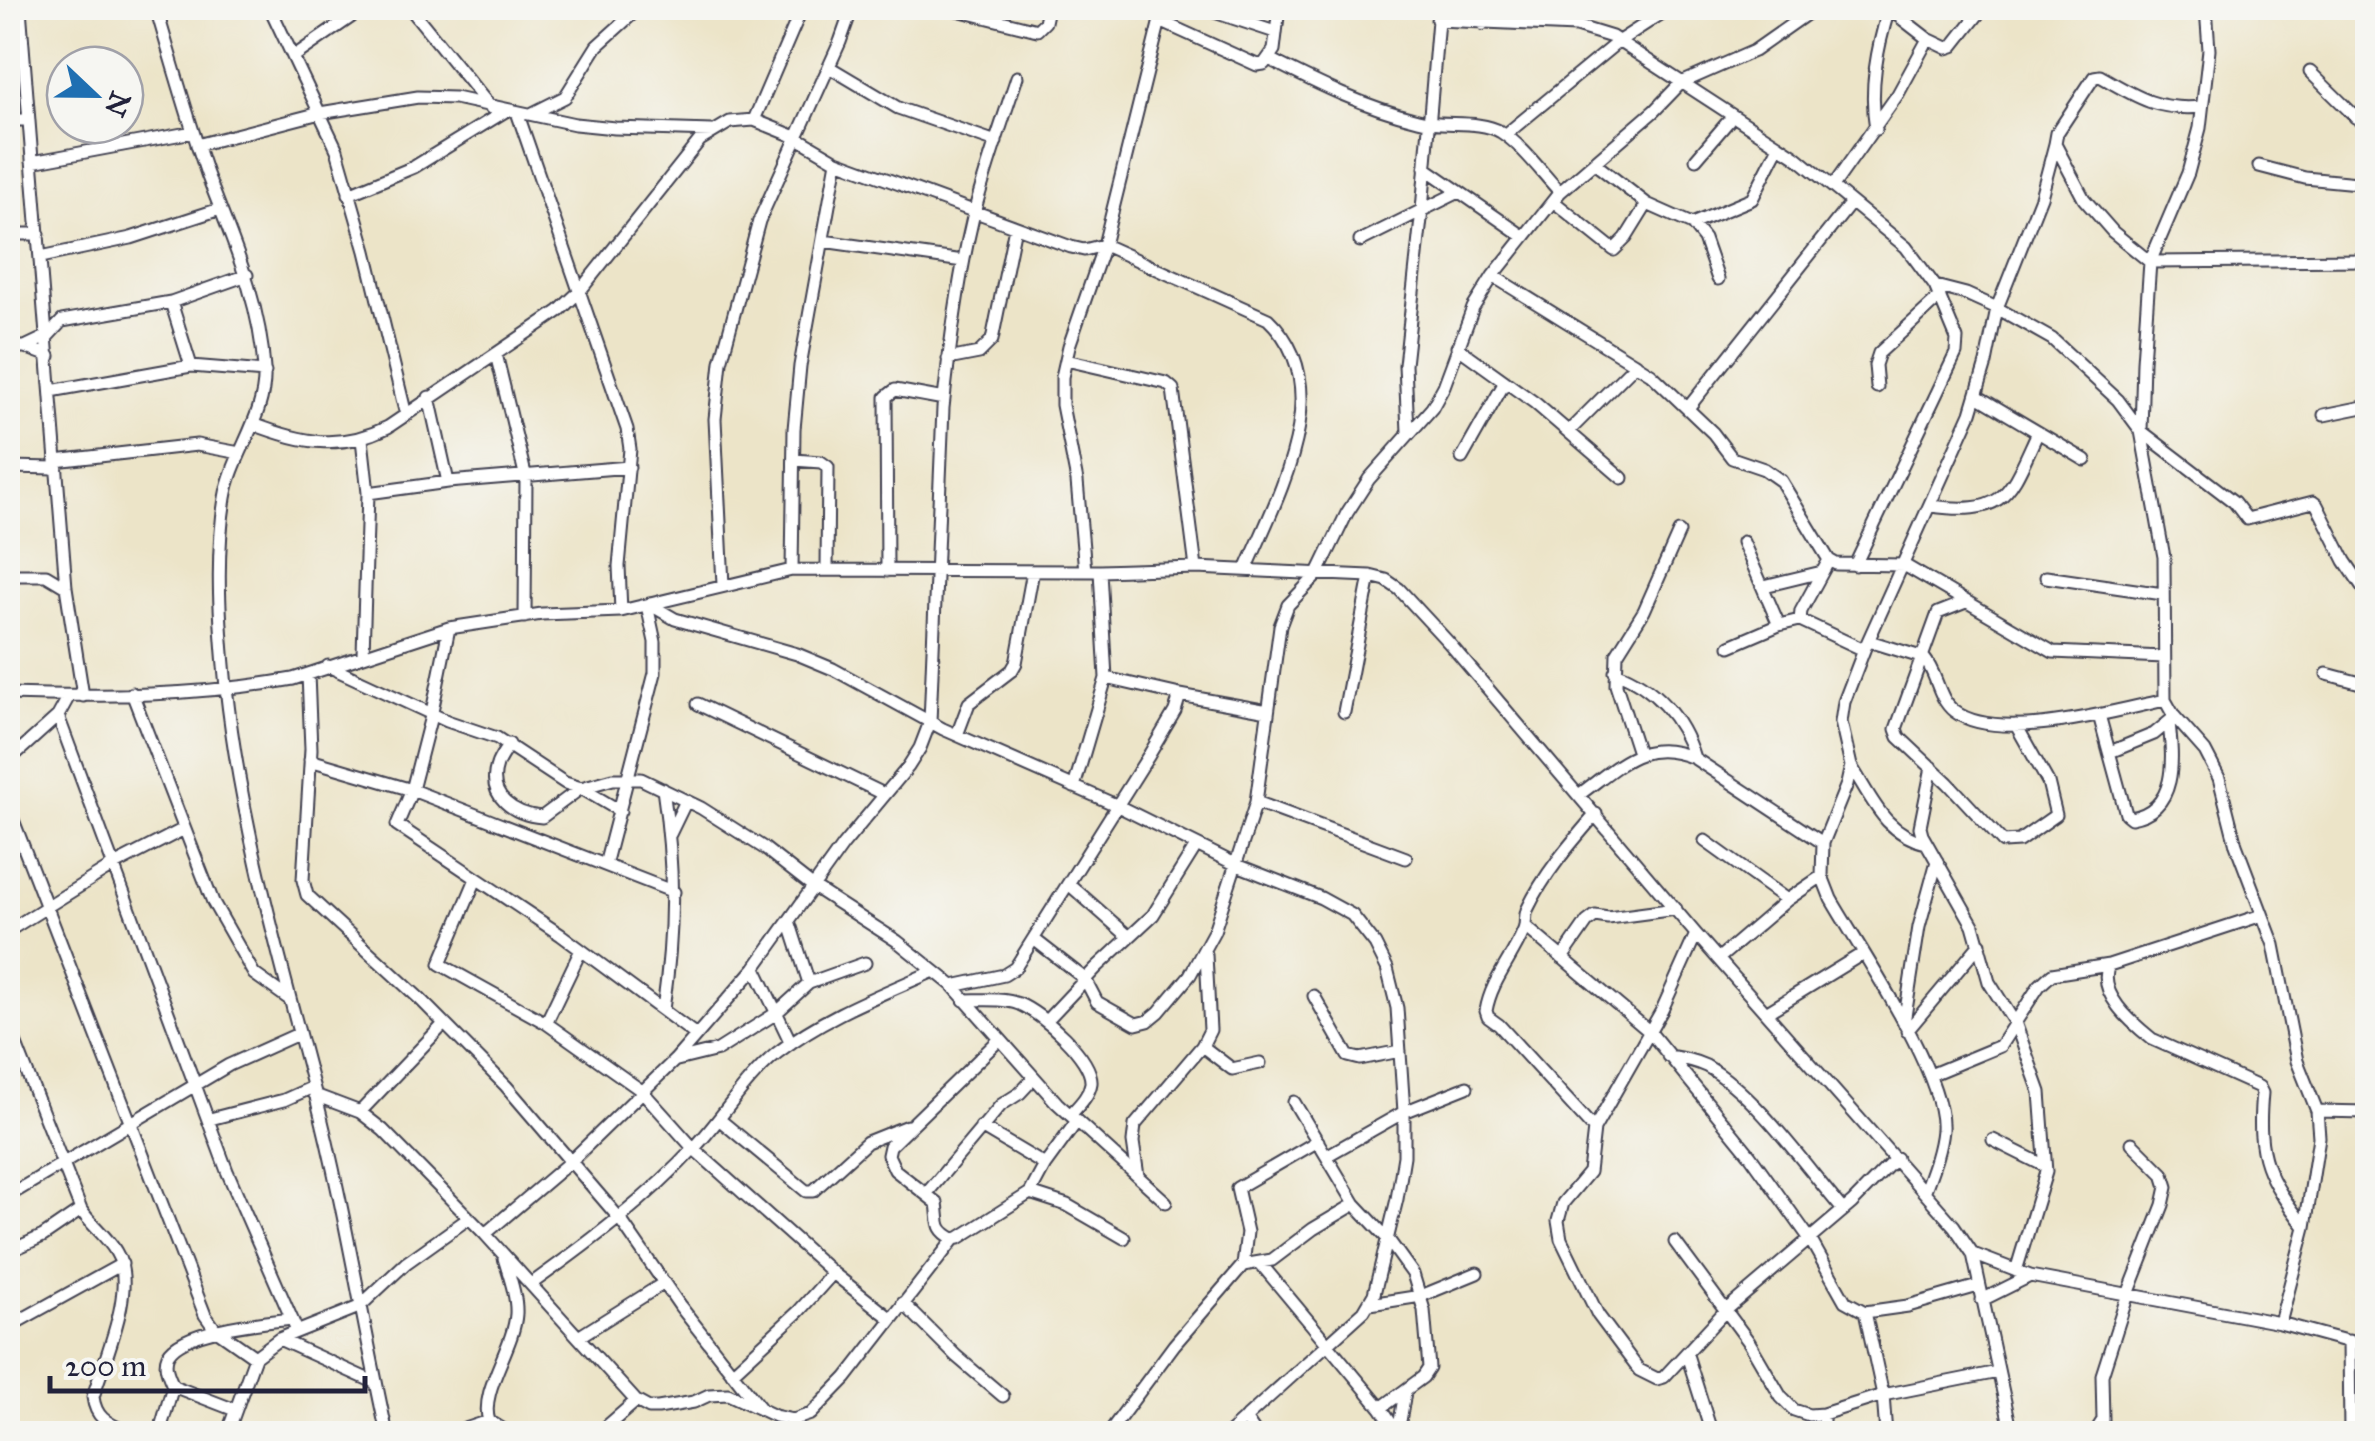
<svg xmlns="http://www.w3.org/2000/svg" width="2375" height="1441" font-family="'IM FELL Great Primer',serif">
	<rect width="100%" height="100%" fill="#f6f6f2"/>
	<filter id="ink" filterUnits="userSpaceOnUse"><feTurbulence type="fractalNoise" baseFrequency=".01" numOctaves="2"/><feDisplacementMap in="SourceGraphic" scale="20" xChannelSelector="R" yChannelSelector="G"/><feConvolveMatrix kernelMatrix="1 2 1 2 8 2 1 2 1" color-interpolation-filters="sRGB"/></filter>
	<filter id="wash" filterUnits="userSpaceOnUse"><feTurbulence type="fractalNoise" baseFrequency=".0048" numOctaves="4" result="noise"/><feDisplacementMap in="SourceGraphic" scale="40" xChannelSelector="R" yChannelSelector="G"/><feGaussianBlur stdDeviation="2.25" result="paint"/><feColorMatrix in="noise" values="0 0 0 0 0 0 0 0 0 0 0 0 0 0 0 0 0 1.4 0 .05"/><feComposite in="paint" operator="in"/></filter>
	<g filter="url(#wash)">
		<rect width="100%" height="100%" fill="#ece4c8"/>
	</g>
	<g filter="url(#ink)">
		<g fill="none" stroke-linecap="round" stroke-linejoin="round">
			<defs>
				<path id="minor" d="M20,8L66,587L83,696
					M156,8C172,63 188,119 207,174C231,238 260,299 264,369C267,416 232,454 225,498C215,560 220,625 226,687C241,825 280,959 315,1093C344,1205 362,1320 387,1434
					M270,8L337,150L366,251L406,415
					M410,8L491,108
					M949,8L1037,30L1045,22L1048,8
					M1202,8L1275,32
					M1888,8L1928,39L1947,48L1953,46L1983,8
					M2206,8L2209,50L2200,128L2188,173L2150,262L2143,362L2141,431L2164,557L2165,700L2174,716L2205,751L2219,778L2236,845L2274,945L2297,1061L2317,1111L2319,1137L2305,1227L2280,1323
					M1437,20L1576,26L1612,37L1795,156L1906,247L1935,286L1966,294L1997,308L2052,339L2118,400L2141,431L2234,502L2247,519L2313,502L2317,505L2345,561L2368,595
					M1160,21L1257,65L1264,64L1274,50L1279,8
					M1483,24L1489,8
					M293,57L364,8
					M1269,59C1318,84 1364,107 1418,120C1443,127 1479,119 1501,132C1523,146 1542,173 1560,192
					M829,67L898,108L996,142
					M2310,72L2368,129
					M2201,107C2158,111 2136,97 2100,76L2094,77L2057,133L2055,144L2084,199L2113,232L2150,262L2368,260
					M517,112L627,429L630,449L619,566L621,611
					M531,114L565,97L597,46L639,8
					M2355,117L2368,104
					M8,120H28
					M754,120L802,8
					M1876,129C1869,88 1877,48 1889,9
					M1505,135L1619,41L1670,8
					M197,145L320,113L418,97L455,98L575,124L615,128L712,131
					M1696,159L1732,117
					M32,162L193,132
					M1594,163L1647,204L1692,224L1704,239L1718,279
					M2259,166L2305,178L2368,184
					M1425,168L1523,236
					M1833,186L1898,94L1928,39
					M349,194L414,167L507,110
					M1553,201L1614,250L1626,238L1647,204
					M1692,224L1752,199L1779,146
					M8,234H39
					M823,241L963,261
					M1360,241L1459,192
					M41,257L131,238L220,209
					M1493,276L1651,374L1713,433L1732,458L1764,469L1781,481L1829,560L1836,564L1904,565L2053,652L2163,657
					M171,302L191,366
					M8,347H25L49,356
					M25,347L48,336L62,321L171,302L247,275
					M1457,347L1535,403L1622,478
					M496,354L526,478L525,617
					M948,359L979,353L992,340L1015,227
					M1066,360L1166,383L1173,389L1196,568
					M1877,387L1875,365L1879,353L1940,297
					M51,391L191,366L265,372
					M1977,396L2085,460
					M429,397L448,482
					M1688,408L1850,204
					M2324,415L2368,406
					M253,424C302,443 339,451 388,427L559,311L579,292L700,140L730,122L754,120L796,137L837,161L1071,247L1084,250L1104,245L1268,319C1340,387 1277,497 1246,570
					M1569,431L1636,364
					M1408,432L1405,365L1422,210L1439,8
					M362,439L368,493L363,654
					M1462,458L1505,382
					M794,460L821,462L828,467L827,568
					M55,461L197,445L240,453
					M8,467L56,468
					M368,493L448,482L629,467
					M1931,506C2007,516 2009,494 2038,432
					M1743,542L1779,625
					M1829,560L1801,611L1800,620L1864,650
					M1855,565L1956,353L1957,339L1935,286
					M792,570L794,429L800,366L837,161
					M887,571L886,397L895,390L944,399
					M1085,571L1077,481L1062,405V377L1069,346L1104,245L1163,8
					M1100,571L1106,678L1180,695
					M8,575H46L66,587
					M2046,577L2163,594
					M723,585L715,419L721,362L759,221L840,42L852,8
					M1764,586L1822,572
					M1966,602L1938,613L1896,729L1899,737L1948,783L2003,842L2019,841L2056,815L2048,782L2016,725
					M649,604L675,619L797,654L833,669L943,729L1116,805L1237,865L1321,898L1352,915L1375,944L1387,968L1397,1008L1404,1112V1156L1397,1199L1374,1294L1364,1311L1228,1434
					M449,628L432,712L412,790L397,825L561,935L696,1035
					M1869,641L1924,658C1937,673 1938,699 1954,711C1997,744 2115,711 2165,700
					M1730,646L1779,625L1800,620
					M328,666L447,721L497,738L565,783L581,788L613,779H641L701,808L764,848L815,888L897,941L953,986L1057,1103L1166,1202
					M1615,672C1654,686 1682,718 1694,758
					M308,674L311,749L303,880L307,895L420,999L506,1086L620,1219L680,1306L760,1408
					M2327,674L2368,685
					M132,693L213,902L254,974L289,999
					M8,694C102,697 199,696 293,679L449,628L542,614L621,611L792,570L1100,571L1196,568L1370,576L1386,580L1399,589L1449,643L1696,934L1954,1226L1973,1254L2012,1434
					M698,704L884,794
					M1344,712L1370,576
					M2099,715L2126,814L2131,818C2178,810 2173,759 2169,723
					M58,716L227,1171L297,1331
					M957,735L969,703L1012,670L1016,663L1033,571
					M509,744C505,751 499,758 497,765C486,797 515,815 542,817L581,788L620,811
					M2110,752L2154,734L2171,720
					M1638,753L1616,685L1617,654L1644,611L1679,532
					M310,760L412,790L674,892
					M8,761L58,716L69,696
					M1851,766C1873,800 1884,833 1926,843
					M1932,767L1920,827L1922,835L1973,925L1989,982L2016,1025L2040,1092L2046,1172L2016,1271
					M1074,787L1106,678
					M1580,794C1620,765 1643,737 1694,758L1823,843
					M1256,802L1406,858
					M8,807L205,1315L215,1329L255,1357
					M670,834L686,801
					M1705,841L1787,900
					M605,865L655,673V642L647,605
					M476,879L440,964L546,1023L642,1091L694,1149L833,1273L890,1318
					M1070,885L1128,936
					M790,924L809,983
					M1526,927L1650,1032L1750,1155L1810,1239L1845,1301L1865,1312L1908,1306L1978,1286
					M8,931L112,866L184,829
					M1696,934L1662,1010L1594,1129L1589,1172L1563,1203L1558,1221L1561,1239L1598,1315L1639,1370L1657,1379L1664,1377L1726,1310L1852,1203L1896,1158
					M1035,940L1085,979L1097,1002L1136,1024L1148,1021L1159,1012L1190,975L1214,931L1256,802L1280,626L1288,605L1317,575L1347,513L1369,479L1432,408L1444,386L1473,308L1493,276L1560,192L1654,111L1681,83L1754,51L1815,8
					M1562,958L1587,922L1595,916L1608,918L1676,909
					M1718,959L1787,900L1822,876
					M2109,965C2096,993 2132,1023 2152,1039L2259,1087L2262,1093C2256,1158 2267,1177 2305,1227
					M755,968L791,1043
					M953,986L1004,975L1015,968L1149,755L1175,711L1180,695L1268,711
					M1314,996L1348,1056L1360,1059L1400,1051
					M964,1000C982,1000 1003,998 1019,1004C1041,1013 1093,1058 1091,1083C1089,1096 1079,1105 1070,1115
					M663,1010C674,931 675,869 663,789
					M1766,1013L1862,954
					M1046,1021L1096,968L1153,915L1196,846
					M546,1023L581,950
					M1904,1023L1919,927L1937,861
					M8,1024L81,1210C91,1225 107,1236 116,1252C138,1287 104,1359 93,1397C96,1421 111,1424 131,1434
					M1907,1031L1980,944
					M999,1040L890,1146L888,1155L895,1170L937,1203C940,1222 935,1229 954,1239L959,1238L1030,1193L1045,1165L1077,1121
					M1202,1046L1232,1069L1260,1063
					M1668,1056C1681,1058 1694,1060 1706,1066C1755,1093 1806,1167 1843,1210
					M677,1060L718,1050L775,1014L809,983L865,963
					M1930,1075L2000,1046L2039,986L2052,974L2109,965L2262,915
					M315,1095L360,1112L383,1130L485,1234L636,1401L649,1408H658L694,1402L709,1395L728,1394L775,1416L793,1420L811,1414L846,1378L954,1239
					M1294,1102L1355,1204L1387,1238L1413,1274L1424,1310L1429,1368L1423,1377L1381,1408
					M2317,1111L2368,1112
					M360,1112L444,1024
					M210,1119L284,1100L313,1087
					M720,1120L806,1191H813L867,1142L907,1126
					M981,1127L1045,1165
					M1594,1129L1499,1025L1488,1017L1486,1011C1491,981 1512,959 1523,932C1527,925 1524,919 1527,910C1544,874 1570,844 1596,814
					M1993,1140L2045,1166
					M1328,1155L1404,1112L1467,1087
					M1138,1176L1133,1142L1135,1125L1202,1046L1210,1030L1206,955
					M1925,1190C1932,1171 1940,1151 1942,1130C1946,1075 1861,951 1831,899L1822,876L1823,843L1847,784L1851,766L1841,722L1844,702L1864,650L1971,413L1986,363L1997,308L2041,197L2055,144
					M927,1193L1001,1105L1020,1093L1034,1078
					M1030,1193L1067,1205L1124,1238
					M8,1196L229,1065L298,1034
					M485,1234L571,1161L675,1060L755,968L843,845L908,767L920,748L930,722L943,408C950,344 958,280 973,217C985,170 1002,123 1017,77
					M1675,1242L1749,1342L1781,1397L1794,1410L1809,1415L1823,1414L1883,1395L1998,1372
					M8,1252L43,1236L81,1210
					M1973,1254L2030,1276L2280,1323L2368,1347
					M1261,1264L1381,1408L1398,1434
					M1243,1265L1272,1260L1313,1229L1355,1204
					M531,1284C590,1242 647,1199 696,1146C724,1116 745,1079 777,1053C824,1016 880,995 934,971
					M1982,1300L2030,1276
					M903,1303L956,1356L1003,1396
					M1370,1304L1421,1296L1477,1273
					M1865,1312L1883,1395L1886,1434
					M8,1327L122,1264
					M580,1336L664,1283
					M279,1339L376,1383
					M2349,1341L2350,1434
					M1687,1355L1712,1434
					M732,1373L799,1311L833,1273
					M235,1410L173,1386C169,1376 163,1366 168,1355C182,1329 265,1322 292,1319
					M1823,1414V1434
					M1245,1418L1256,1434
					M489,1421C479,1392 514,1347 516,1314C517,1296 509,1275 504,1258
					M1398,1433L1405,1392
					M159,1434L173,1386
					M227,1434L255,1357L279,1339L359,1307L406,1263L469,1218
					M450,1434L489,1421L510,1434
					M598,1434L636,1401
					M1108,1434L1174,1345L1243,1265L1247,1232L1237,1188L1318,1141
					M2094,1434L2103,1420L2102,1375L2127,1297L2163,1205L2167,1187L2163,1174L2132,1143"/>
			</defs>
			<!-- minor casing -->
			<use href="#minor" stroke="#403f50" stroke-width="15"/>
			<!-- minor -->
			<use href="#minor" stroke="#fff" stroke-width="11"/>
		</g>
	</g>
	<!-- margin -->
	<rect width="2375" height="1441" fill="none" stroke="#f6f6f2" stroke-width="40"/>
	<!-- north arrow -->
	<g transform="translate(95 95) rotate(112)"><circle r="48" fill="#f6f6f2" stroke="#a1a1a9" stroke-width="2.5"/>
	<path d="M0-8L18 38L0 25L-18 38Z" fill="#1f6fb2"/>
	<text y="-15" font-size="28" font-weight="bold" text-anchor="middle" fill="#22223b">N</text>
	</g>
	<!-- scale -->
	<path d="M50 1376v15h315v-15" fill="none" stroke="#22223b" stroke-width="5"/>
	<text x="65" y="1376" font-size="30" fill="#22223b" stroke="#f6f6f2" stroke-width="8" paint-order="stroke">200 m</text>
</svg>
